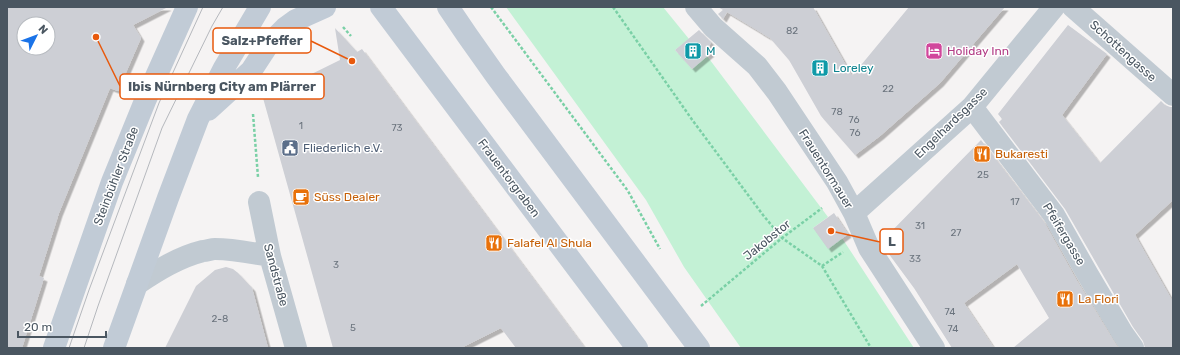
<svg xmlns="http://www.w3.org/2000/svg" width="1180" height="355" font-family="Rubik,sans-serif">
	<defs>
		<filter id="shadow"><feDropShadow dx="3.5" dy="3.5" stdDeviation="0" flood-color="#0004"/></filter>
	</defs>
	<rect width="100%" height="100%" fill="#f5f3f3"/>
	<!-- green -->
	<path fill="#c3f1d5" d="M506,7H663L689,39L675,50L692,69L707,56L828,217L813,228L842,238L914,348H741L684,267L646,200Z"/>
	<!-- building -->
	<path fill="#cdcfd5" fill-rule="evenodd" filter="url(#shadow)" d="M7,7H168L133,25L141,38L118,91L110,88L59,213L39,276L44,278L22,348H7ZM24,24H48V48H24Z
		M718,7H813L852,76L909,7H1005L940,83L880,136L855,155L821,116L789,60L770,38L727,12L723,19L718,14L723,10Z
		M1068,25L1107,54L1062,115L1100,163L1161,101L1165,105L1170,107H1173V200L1135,235L1173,302V348H1145L1143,341L1133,327L1065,209L999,122L1002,119L998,114Z
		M335,28L357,52L362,49L585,348H516L501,328L461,348H333L263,98L340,60Z
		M699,30L711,42L708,49L711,53L692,69L675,50Z
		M981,140L1044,222L1077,281L1118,348H1013L1049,318L1017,264L964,303L994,348H952L914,288L883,246L880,243Z
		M834,213L848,234L828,249L813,228Z
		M226,267L233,269L238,273L252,288L268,348H165L196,286L215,270Z"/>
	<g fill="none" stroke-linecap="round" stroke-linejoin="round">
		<!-- path -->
		<path stroke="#7ad0a6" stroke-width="2.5" stroke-dasharray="3 2" stroke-linecap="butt" d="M491,7L628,191L660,249
			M613,7L693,121L763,215L782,238L822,266L871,348
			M343,27L351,36
			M253,114L258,177
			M822,266L843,252
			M701,306L782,238L822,208"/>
		<!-- street -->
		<path stroke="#c1cad2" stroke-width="22" d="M696,7L713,27L757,66L777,92L837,182L854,213L869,248L934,348
			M1073,7L1173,95
			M972,107L1054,215L1088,275L1123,334L1133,348
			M259,202L270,256L296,348
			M854,213L972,107L1054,7
			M137,284C158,270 179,257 203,251C207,251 211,249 215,249C234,249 252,253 270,256"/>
		<!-- secondary -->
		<path stroke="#c1cbd6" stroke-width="22" d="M381,7L637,348
			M448,7L467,35L496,76L699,348
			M208,110L251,71L268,45L285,28L296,20L325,7
			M54,348L112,182L145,101L187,7
			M114,348L168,198L198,119L224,68L260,7"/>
		<!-- tram -->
		<path stroke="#b5b8bd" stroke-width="1" d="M69,348L89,290L159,103L203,7
			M84,348L98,306L162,128L212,26L223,7"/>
	</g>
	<!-- icons -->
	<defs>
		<symbol id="building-square" viewBox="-11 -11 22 22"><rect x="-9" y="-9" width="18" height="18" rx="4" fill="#0f9aa8" stroke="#fff"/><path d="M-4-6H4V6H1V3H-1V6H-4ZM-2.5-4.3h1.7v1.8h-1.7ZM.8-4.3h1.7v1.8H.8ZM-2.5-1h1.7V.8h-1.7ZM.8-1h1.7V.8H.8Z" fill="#fff"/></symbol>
		<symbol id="hotel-square" viewBox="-11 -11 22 22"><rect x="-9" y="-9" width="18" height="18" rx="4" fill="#d1479c" stroke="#fff"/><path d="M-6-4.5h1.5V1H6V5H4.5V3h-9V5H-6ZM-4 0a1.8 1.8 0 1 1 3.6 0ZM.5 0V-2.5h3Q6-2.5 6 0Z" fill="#fff"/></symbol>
		<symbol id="civic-square" viewBox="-11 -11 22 22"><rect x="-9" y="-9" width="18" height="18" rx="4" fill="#5c6f8a" stroke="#fff"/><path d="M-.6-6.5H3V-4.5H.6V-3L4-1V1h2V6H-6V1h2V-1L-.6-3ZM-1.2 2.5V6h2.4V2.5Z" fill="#fff"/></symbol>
		<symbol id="restaurant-square" viewBox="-11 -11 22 22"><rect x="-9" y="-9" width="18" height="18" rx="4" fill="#e8710a" stroke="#fff"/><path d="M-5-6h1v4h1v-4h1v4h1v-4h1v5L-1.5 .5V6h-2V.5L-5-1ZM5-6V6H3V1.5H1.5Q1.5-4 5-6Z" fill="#fff"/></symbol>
		<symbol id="cafe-square" viewBox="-11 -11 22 22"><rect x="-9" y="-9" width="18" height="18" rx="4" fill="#e8710a" stroke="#fff"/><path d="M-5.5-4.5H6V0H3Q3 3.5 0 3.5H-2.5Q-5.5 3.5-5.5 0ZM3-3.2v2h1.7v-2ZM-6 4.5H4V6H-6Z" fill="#fff"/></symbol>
	</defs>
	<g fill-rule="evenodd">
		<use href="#building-square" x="683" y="41" width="20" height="20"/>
		<use href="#hotel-square" x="924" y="41" width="20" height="20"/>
		<use href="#building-square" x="810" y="58" width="20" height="20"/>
		<use href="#civic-square" x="280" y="138" width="20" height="20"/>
		<use href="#restaurant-square" x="972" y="144" width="20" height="20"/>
		<use href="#cafe-square" x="291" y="187" width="20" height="20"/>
		<use href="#restaurant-square" x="484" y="233" width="20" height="20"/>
		<use href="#restaurant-square" x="1055" y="289" width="20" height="20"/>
	</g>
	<g text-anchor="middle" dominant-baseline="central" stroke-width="3" stroke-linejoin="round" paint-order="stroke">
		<!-- number labels -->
		<g font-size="10" fill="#6b747e">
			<text x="792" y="31">82</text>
			<text x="888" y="89">22</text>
			<text x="837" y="112">78</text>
			<text x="854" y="120">76</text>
			<text x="301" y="126">1</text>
			<text x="397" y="128">73</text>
			<text x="855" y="133">76</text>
			<text x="983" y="175">25</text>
			<text x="1015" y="202">17</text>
			<text x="920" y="226">31</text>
			<text x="956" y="233">27</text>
			<text x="915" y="259">33</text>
			<text x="336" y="265">3</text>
			<text x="950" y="312">74</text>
			<text x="220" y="319">2-8</text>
			<text x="353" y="328">5</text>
			<text x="953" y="329">74</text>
		</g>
		<!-- culture labels -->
		<g font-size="12" fill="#0d838f" stroke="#fff" text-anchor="start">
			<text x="706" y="51">M</text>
			<text x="833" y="68">Loreley</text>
		</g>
		<!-- hotel labels -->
		<g font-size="12" fill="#b23c85" stroke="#fff" text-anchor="start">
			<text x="947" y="51">Holiday Inn</text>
		</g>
		<!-- street labels -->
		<g font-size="12" fill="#4a5661" stroke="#fff">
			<text transform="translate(1123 51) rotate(42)">Schottengasse</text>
			<text transform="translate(951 123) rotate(-44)">Engelhardsgasse</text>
			<text transform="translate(826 169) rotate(58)">Frauentormauer</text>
			<text transform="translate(116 176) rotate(-69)">Steinbühler Straße</text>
			<text transform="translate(509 178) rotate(53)">Frauentorgraben</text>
			<text transform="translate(1064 234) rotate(59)">Pfeifergasse</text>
			<text transform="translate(767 240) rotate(-39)">Jakobstor</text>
			<text transform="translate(276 275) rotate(75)">Sandstraße</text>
		</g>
		<!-- service labels -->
		<g font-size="12" fill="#4e5e75" stroke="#fff" text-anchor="start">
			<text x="303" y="148">Fliederlich e.V.</text>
		</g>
		<!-- food labels -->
		<g font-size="12" fill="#c56008" stroke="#fff" text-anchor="start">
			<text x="995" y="154">Bukaresti</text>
			<text x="314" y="197">Süss Dealer</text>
			<text x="507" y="243">Falafel Al Shula</text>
			<text x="1078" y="299">La Flori</text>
		</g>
	</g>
	<!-- callouts -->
	<path fill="none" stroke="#e8590c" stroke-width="1.5" d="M352 61L311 41M96 37L120 86M831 231L880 242"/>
	<g fill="#e8590c" stroke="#fff" stroke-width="1.5">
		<circle cx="352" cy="61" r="4"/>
		<circle cx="96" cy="37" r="4"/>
		<circle cx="831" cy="231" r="4"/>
	</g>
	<g fill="#fff" stroke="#e8590c" stroke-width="1.5">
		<rect x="213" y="28" width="98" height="25" rx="4"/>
		<rect x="120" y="74" width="204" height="25" rx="4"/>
		<rect x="880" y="229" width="23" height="25" rx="4"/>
	</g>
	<g font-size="13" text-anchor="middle" font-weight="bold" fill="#4a5661">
		<text x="262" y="45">Salz+Pfeffer</text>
		<text x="222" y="91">Ibis Nürnberg City am Plärrer</text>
		<text x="892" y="246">L</text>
	</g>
	<!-- border -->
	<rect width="1180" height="355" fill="none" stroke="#4a5661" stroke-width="16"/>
	<!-- north arrow -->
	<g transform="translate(36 36) rotate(48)"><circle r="19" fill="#ffffff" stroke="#b7bbc0"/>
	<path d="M0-3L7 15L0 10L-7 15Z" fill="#1a73e8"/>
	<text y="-6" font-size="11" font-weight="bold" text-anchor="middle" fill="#4a5661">N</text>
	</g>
	<!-- scale -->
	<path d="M18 331v6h88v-6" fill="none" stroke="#4a5661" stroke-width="2"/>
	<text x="24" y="331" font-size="12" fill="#4a5661" stroke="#ffffff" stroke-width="3" paint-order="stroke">20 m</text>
</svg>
